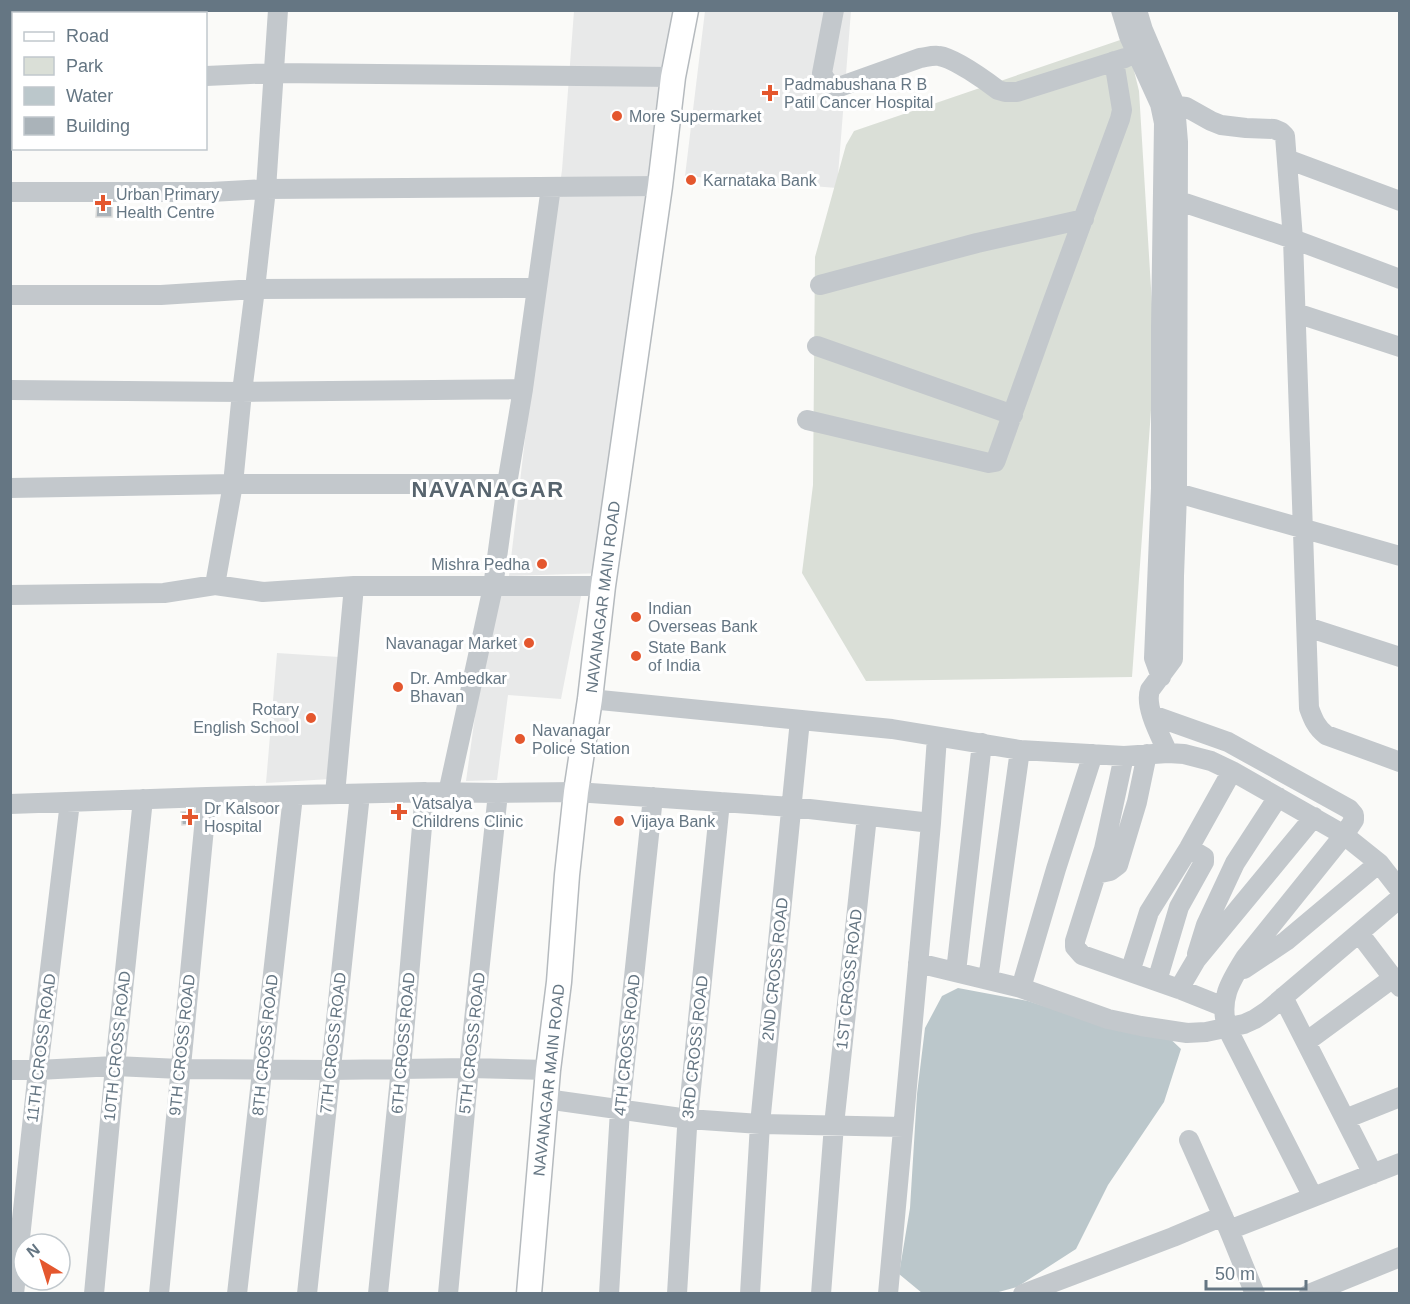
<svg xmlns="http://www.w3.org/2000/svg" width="1410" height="1304" font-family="Helvetica,sans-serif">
	<rect width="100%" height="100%" fill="#fafaf8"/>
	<!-- built -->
	<path fill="#e8e9e9" d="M574,11H675L605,573L509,576L530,396L562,170Z
		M705,11H851L837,188L685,176Z
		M493,586L582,591L561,699L508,695L497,780L466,781Z
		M277,653L355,658L346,778L266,783Z"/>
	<!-- green -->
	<path fill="#dadfd7" d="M1126,38L1139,91L1155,354L1132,677L866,681L802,573L813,485L815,257L846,145L854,131Z"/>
	<!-- water -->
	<path fill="#bbc7cb" d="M958,988L1028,1001L1102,1025L1165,1034L1181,1049L1164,1102L1108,1185L1076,1249L1017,1287L995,1293H922L899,1274L910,1208L917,1094L925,1028L942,996Z"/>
	<!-- building -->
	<path fill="#aab3b9" stroke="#dcdcda" stroke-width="1.5" d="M97,204H112V217H96Z
		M194,811L192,824L182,825L181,812Z"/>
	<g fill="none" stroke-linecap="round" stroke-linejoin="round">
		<defs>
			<path id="major" d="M529,1294L548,1070L559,982L567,875L576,792L590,699L603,586L660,186L673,77L686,10"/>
		</defs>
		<!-- major casing -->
		<use href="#major" stroke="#b5babe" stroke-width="27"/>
		<!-- minor -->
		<path stroke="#c3c8cc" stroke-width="20" d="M834,10L822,73C826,82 830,86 839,87L920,58C927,57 933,55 939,56C954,58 986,81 998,90L1005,92H1017L1125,58
			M1121,10L1129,36L1160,104L1164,123L1161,328V488L1154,658L1161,677
			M1137,10L1143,30L1175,105L1178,142L1177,494L1174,576L1173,659L1150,690C1144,707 1161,737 1168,753
			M206,76L274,73L673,77
			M10,81H14
			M1160,104L1186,107L1211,121L1221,125L1246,128L1274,129L1281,132L1285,136L1293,239L1309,708C1313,719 1316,727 1326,735L1400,762
			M1287,159L1400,201
			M10,192H211L266,189L660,186
			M1167,197L1293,239L1400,279
			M820,285L977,243L1084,219
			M10,295H161L255,289L537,288
			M1296,313L1400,347
			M817,346L1013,415
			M10,390L242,392L523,389
			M807,420L989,463L995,462L996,460L1050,309L1120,119L1122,110L1114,61
			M507,484L523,389L551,187
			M10,488L233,484H507L493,587L448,793
			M1167,490L1400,556
			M215,585L233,484L242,392L255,289L266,189L278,10
			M10,595L164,593L215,585L263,592L354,586H603
			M1307,627L1400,657
			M590,699L892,729L1020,750L1124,756L1168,753L1184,754L1211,761L1232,771L1344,835L1379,863L1400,890
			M1152,715L1228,742L1349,809L1354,815V820L1344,835L1245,958C1230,982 1219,999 1227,1028L1313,1197
			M1124,756L1104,849L1075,941V947L1082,955L1179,989L1224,1007
			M335,794L354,586
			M10,804L207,797L425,792L498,793L576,792L792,807L931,823
			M1096,874L1110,871L1118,865L1137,802L1147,754
			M1359,933L1400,987
			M1197,954L1206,925L1235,863L1278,797
			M918,963L1021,988L1108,1019L1141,1026L1187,1033L1206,1032L1244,1024L1255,1019L1267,1011L1400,898
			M1244,969L1286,941L1379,863
			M956,972L982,743
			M1130,972L1149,912L1189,848L1232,771
			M988,980L1020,750
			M1157,981L1179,907L1204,862V857L1189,848
			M1021,988L1056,869L1093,754
			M1179,989L1196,960L1314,817
			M1283,997L1373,1174
			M1306,1042L1393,978
			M10,1070H38L115,1066L180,1069L330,1070L469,1068L548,1070
			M546,1099L688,1119L760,1124L903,1127
			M1345,1119L1400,1097
			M1189,1140L1229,1230L1255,1294
			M1229,1230L1400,1163
			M14,1294L38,1070L70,802
			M94,1294L115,1066L143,799
			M159,1294L207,797
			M237,1294L293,796
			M307,1294L360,794
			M378,1294L401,1068L425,792
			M448,1294L469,1068L498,793
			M609,1294L620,1110L653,797
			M677,1294L687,1128L720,802
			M750,1294L760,1124L800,720
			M821,1294L834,1125L867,816
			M888,1294L931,823L937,737
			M1023,1294L1173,1237L1223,1216
			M1309,1294L1400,1257"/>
		<!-- major -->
		<use href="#major" stroke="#fff" stroke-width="24"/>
	</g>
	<!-- markers -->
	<g fill="#e4572e" stroke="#fff" stroke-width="2">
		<path d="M767 84h6v6h6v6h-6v6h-6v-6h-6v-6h6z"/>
		<circle cx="617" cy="116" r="6"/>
		<circle cx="691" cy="180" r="6"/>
		<path d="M100 194h6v6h6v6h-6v6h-6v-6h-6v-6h6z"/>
		<circle cx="542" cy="564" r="6"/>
		<circle cx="636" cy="617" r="6"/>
		<circle cx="529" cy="643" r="6"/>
		<circle cx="636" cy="656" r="6"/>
		<circle cx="398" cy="687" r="6"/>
		<circle cx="311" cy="718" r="6"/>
		<circle cx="520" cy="739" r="6"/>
		<path d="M396 803h6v6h6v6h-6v6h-6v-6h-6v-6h6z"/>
		<path d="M187 808h6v6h6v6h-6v6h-6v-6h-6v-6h6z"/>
		<circle cx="619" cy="821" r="6"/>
	</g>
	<g text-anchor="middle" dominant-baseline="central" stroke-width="6" stroke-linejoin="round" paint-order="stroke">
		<!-- poi labels -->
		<g font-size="16" fill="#657683" stroke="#fff" text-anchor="start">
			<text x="784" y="84">Padmabushana R B<tspan x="784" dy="18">Patil Cancer Hospital</tspan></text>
			<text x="629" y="116">More Supermarket</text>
			<text x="703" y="180">Karnataka Bank</text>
			<text x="116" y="194">Urban Primary<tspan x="116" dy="18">Health Centre</tspan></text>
			<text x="530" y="564" text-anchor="end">Mishra Pedha</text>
			<text x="648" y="608">Indian<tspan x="648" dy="18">Overseas Bank</tspan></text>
			<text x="517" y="643" text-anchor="end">Navanagar Market</text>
			<text x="648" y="647">State Bank<tspan x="648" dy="18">of India</tspan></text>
			<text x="410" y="678">Dr. Ambedkar<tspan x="410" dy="18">Bhavan</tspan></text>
			<text x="299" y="709" text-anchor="end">Rotary<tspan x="299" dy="18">English School</tspan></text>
			<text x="532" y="730">Navanagar<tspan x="532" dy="18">Police Station</tspan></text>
			<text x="412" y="803">Vatsalya<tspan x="412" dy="18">Childrens Clinic</tspan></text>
			<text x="204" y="808">Dr Kalsoor<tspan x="204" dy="18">Hospital</tspan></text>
			<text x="631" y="821">Vijaya Bank</text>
		</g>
		<!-- street labels -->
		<g font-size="16" fill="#657683" stroke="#fff">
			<text transform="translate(603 597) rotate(-83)">NAVANAGAR MAIN ROAD</text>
			<text transform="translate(775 969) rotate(-84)">2ND CROSS ROAD</text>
			<text transform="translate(849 979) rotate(-84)">1ST CROSS ROAD</text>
			<text transform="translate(333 1043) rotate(-84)">7TH CROSS ROAD</text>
			<text transform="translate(403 1043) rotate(-85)">6TH CROSS ROAD</text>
			<text transform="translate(472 1043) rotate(-84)">5TH CROSS ROAD</text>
			<text transform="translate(182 1045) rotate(-84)">9TH CROSS ROAD</text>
			<text transform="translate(265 1045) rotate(-84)">8TH CROSS ROAD</text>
			<text transform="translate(627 1045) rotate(-84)">4TH CROSS ROAD</text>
			<text transform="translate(117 1046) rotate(-84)">10TH CROSS ROAD</text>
			<text transform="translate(695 1047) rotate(-84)">3RD CROSS ROAD</text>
			<text transform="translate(41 1048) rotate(-83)">11TH CROSS ROAD</text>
			<text transform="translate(549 1080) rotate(-84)">NAVANAGAR MAIN ROAD</text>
		</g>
		<!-- district labels -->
		<g font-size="22" font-weight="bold" letter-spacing="1.5" fill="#57646e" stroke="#fff">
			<text x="488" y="489">NAVANAGAR</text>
		</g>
	</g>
	<!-- border -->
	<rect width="1410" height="1304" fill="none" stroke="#657683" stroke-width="24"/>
	<!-- legend -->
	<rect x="12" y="12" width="195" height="138" fill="#ffffff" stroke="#c1c8cd" stroke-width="1.5"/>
	<rect x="24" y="32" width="30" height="9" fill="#ffffff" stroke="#c1c8cd" stroke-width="1.5"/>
	<text x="66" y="42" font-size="18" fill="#657683">Road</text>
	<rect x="24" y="57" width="30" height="18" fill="#dadfd7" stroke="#c1c8cd" stroke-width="1.5"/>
	<text x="66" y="72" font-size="18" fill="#657683">Park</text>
	<rect x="24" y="87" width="30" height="18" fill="#bbc7cb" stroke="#c1c8cd" stroke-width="1.5"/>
	<text x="66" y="102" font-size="18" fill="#657683">Water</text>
	<rect x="24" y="117" width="30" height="18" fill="#aab3b9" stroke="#c1c8cd" stroke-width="1.5"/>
	<text x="66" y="132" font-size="18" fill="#657683">Building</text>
	<!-- north arrow -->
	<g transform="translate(42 1262) rotate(322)"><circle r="28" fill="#ffffff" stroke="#c1c8cd" stroke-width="1.5"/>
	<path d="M0-4.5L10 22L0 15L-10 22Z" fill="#e4572e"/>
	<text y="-9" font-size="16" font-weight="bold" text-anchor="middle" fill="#657683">N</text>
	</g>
	<!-- scale -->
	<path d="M1206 1280v9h100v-9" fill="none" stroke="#657683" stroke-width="3"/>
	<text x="1215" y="1280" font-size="18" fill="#657683" stroke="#ffffff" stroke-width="4.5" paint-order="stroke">50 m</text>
</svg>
